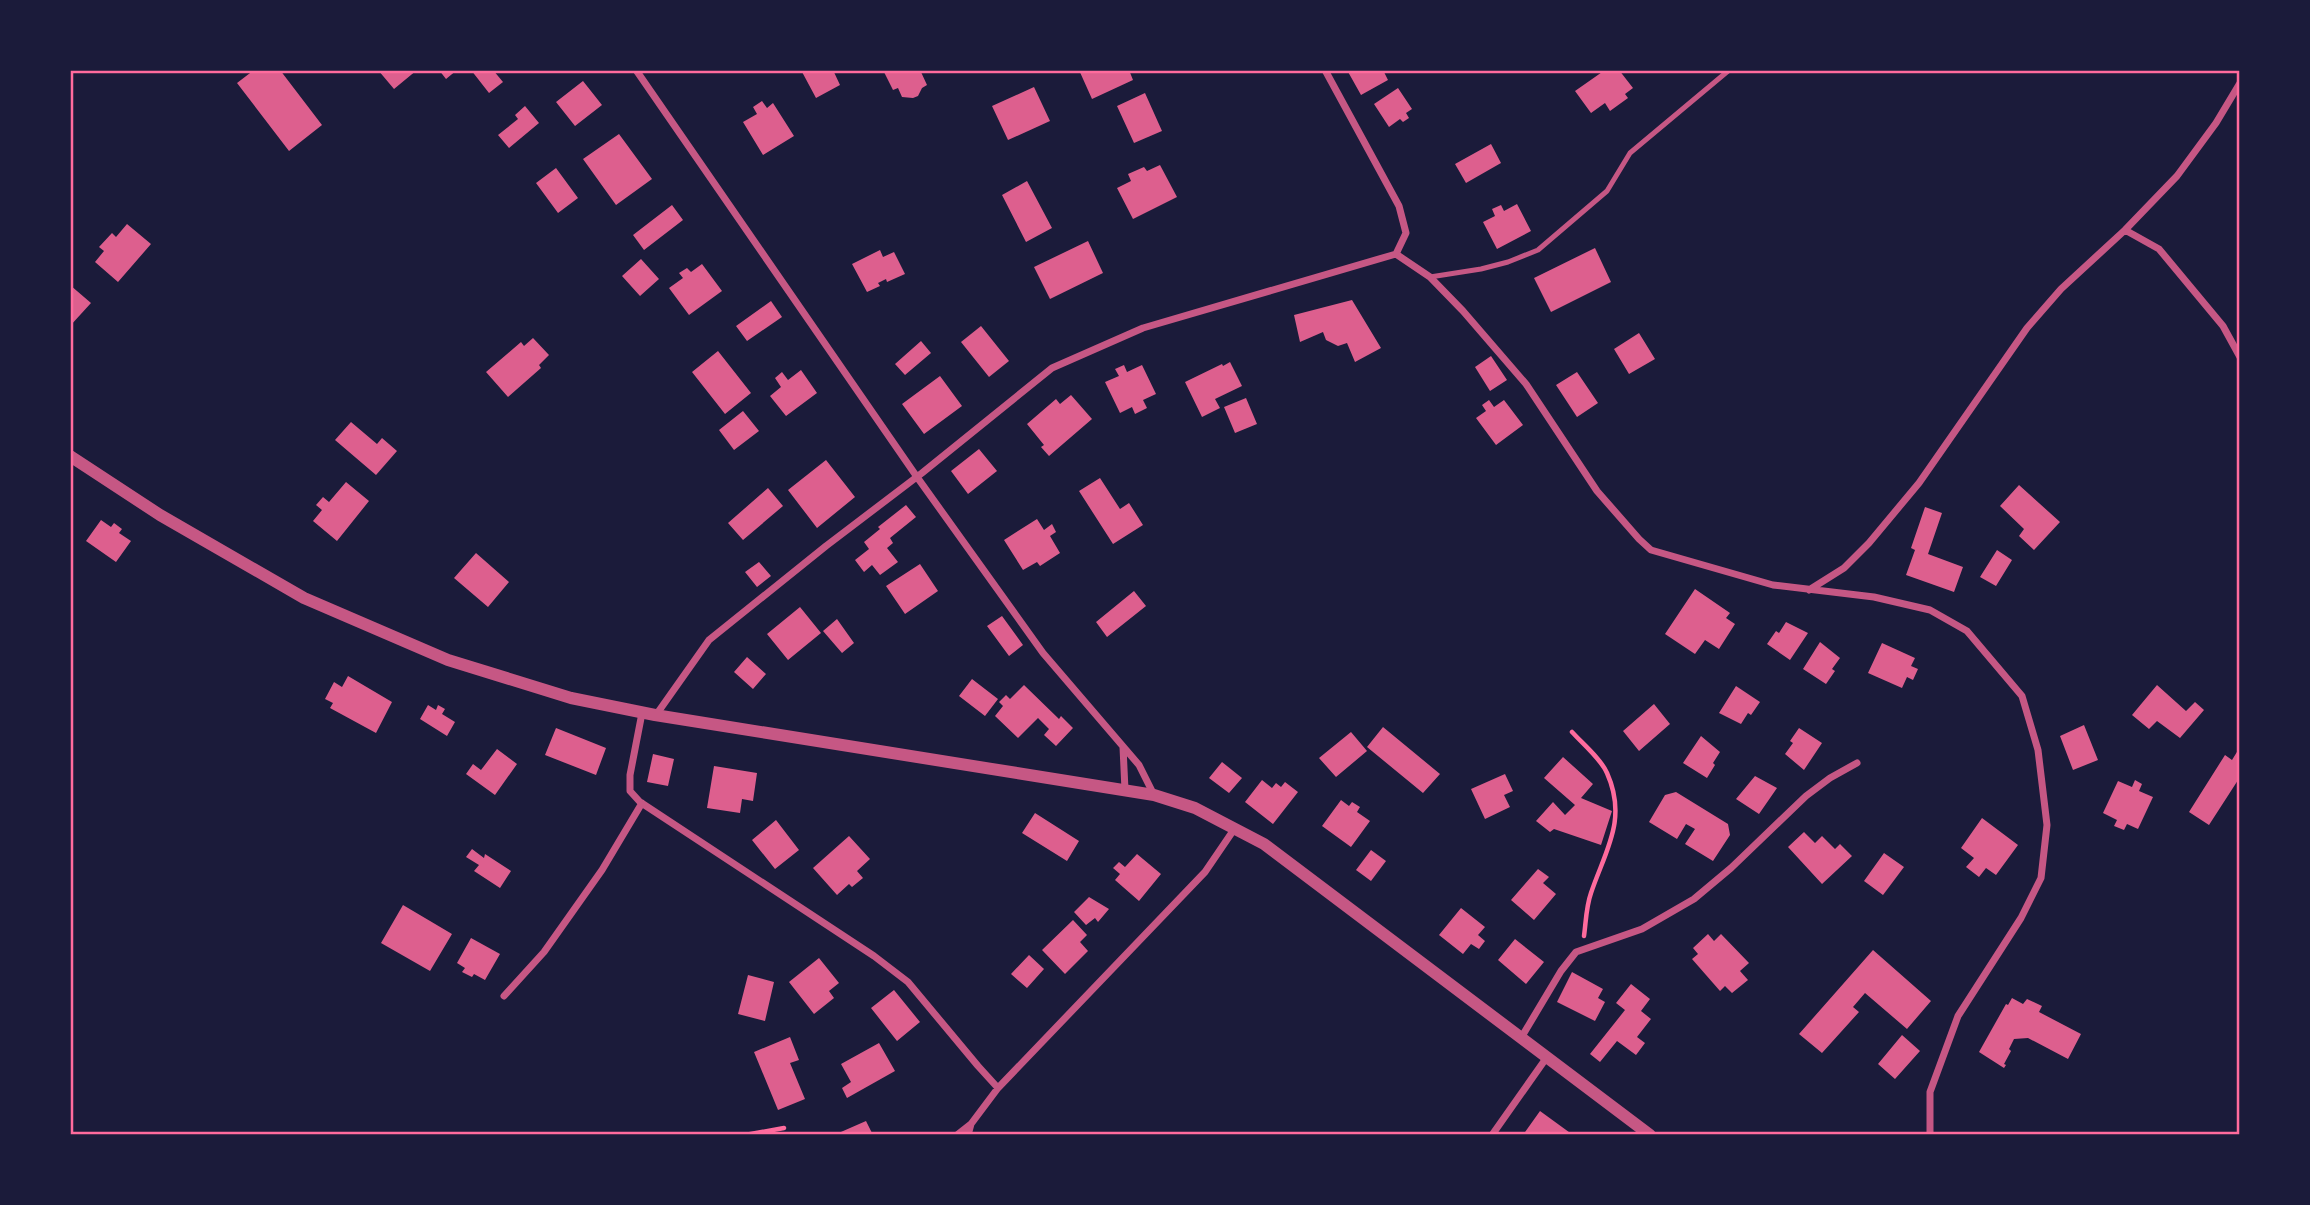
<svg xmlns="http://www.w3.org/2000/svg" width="2310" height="1205" font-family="Raleway,sans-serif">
	<rect width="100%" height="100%" fill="#1b1b3a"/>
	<!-- building -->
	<path fill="#dd5f8e" d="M254,70H280L322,125L289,151L237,83Z
		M378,70H417L394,89Z
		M439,70H457L446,79Z
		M471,70H493L503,82L489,93Z
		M801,70H833L840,85L816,98Z
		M883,70H925L921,72L927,85L922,88L918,96L913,98L902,97L898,88L893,90Z
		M1079,70H1129L1133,80L1092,99Z
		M1347,70H1383L1388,80L1361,95Z
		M1605,70H1619L1633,88L1625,94L1628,98L1610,111L1605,103L1591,113L1575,91Z
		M583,81L602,105L575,126L556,102Z
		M1034,87L1050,121L1008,140L992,106Z
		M1398,88L1412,109L1406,113L1409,118L1403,122L1400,119L1389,127L1374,104Z
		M1145,93L1162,131L1134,143L1117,106Z
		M762,101L767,108L773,103L794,136L763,155L743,122L757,114L753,107Z
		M525,106L539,123L509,148L498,135L518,119L515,115Z
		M619,134L652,179L616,205L583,159Z
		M1491,144L1501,163L1466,183L1455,164Z
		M1160,165L1177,197L1133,219L1117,188L1131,181L1128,174L1144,167L1147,171Z
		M556,168L578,198L558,213L536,183Z
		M1027,181L1052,228L1026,242L1002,195Z
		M1517,204L1531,231L1497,249L1483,222L1495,216L1492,209L1501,205L1504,211Z
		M672,205L683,220L644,250L633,235Z
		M127,224L151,244L118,282L95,262L104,251L99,247L112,233L116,237Z
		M1088,241L1103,273L1050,299L1034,267Z
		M1595,248L1611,282L1551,312L1534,278Z
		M880,250L883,257L894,252L905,274L887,282L886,279L878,283L880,286L867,292L852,264Z
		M641,259L659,279L640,296L622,276Z
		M702,264L722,291L689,315L669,288L683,278L679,273L687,268L691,272Z
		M70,285L91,303L70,326Z
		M1352,300L1381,348L1355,362L1347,343L1338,346L1326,340L1323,332L1300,342L1294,315Z
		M771,301L782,317L747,341L736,326Z
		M981,326L1009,361L989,377L961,342Z
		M1639,333L1655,359L1629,374L1614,349Z
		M533,338L549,355L539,365L541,368L508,397L486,372L521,342L524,346Z
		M921,341L931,353L905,375L895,364Z
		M718,351L751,393L725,414L692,372Z
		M1491,356L1507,380L1490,391L1475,367Z
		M1230,362L1242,386L1215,399L1220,408L1202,417L1185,382L1222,364L1223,366Z
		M1124,365L1127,372L1142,365L1156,394L1143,400L1147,408L1135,414L1132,407L1120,413L1105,382L1119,376L1115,369Z
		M801,370L817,393L786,416L770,396L781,387L775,378L782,372L788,380Z
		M1577,372L1598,403L1577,417L1556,385Z
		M940,376L962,406L924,434L902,404Z
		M1071,395L1092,419L1049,456L1041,447L1044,445L1027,424L1056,399L1060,404Z
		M1246,398L1257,424L1235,433L1224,407Z
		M1489,400L1494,407L1504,400L1523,425L1496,445L1476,418L1486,411L1482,405Z
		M743,411L759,431L734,450L719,430Z
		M351,422L377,444L382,438L397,451L376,475L335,440Z
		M979,449L997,471L968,494L951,471Z
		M826,460L855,497L817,528L788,490Z
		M1100,478L1120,509L1129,503L1143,525L1113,544L1079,491Z
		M346,482L369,501L337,541L313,521L322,510L316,505L323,497L329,502Z
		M2019,485L2060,522L2034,550L2019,536L2024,529L2000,506Z
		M768,488L783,506L743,540L728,523Z
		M906,505L916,517L890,538L893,543L887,548L898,562L880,575L872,565L864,572L855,560L869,549L864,542L880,529L878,527Z
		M1925,507L1942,513L1928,554L1963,567L1954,592L1906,575L1915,550L1911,548Z
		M1037,519L1044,530L1052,524L1056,532L1050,536L1060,553L1040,566L1037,562L1023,570L1004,540Z
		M101,520L111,527L114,523L122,529L119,533L131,541L116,562L86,541Z
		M1997,550L2012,560L1996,586L1980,577Z
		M476,553L509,582L488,607L454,578Z
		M759,562L771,576L757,587L745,572Z
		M920,564L938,591L905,614L886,586Z
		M1695,589L1730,613L1726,618L1735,624L1719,649L1705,640L1695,654L1665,634Z
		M1134,591L1146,606L1107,637L1096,622Z
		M800,607L821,633L788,660L767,634Z
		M1002,616L1023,645L1009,656L987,626Z
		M837,619L854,643L842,653L823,631Z
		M1786,622L1808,633L1790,660L1767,644L1776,631L1779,633Z
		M1820,642L1840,658L1832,669L1835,671L1826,684L1803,669Z
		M1882,643L1915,658L1911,666L1918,669L1913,680L1907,677L1902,688L1868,673Z
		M747,657L766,674L753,689L734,672Z
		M348,676L392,702L376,733L330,708L333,703L325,699L334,682L342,687Z
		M972,679L998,699L985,716L959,696Z
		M1024,685L1059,719L1061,716L1073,728L1056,746L1044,735L1049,729L1038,718L1018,738L995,716L1003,706L999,702L1006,695L1010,699Z
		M2157,685L2186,711L2195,702L2204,710L2180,738L2157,721L2149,729L2132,715Z
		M1736,686L1760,702L1751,715L1748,713L1741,724L1719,713Z
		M1654,704L1670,724L1639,751L1623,731Z
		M428,705L436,710L438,705L445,709L442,714L455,722L447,736L420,719Z
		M2084,725L2098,760L2073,770L2060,736Z
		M1383,727L1440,774L1423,793L1367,747Z
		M556,728L606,748L596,775L545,755Z
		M1799,728L1822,743L1804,770L1785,754L1793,743L1790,741Z
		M1351,732L1367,751L1336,777L1319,758Z
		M1701,736L1720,752L1713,763L1715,765L1707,778L1683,763Z
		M2240,747V777L2209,825L2189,812L2225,755L2232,760Z
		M497,749L517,764L495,795L466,774L473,764L481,770Z
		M653,754L674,759L668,786L647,782Z
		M1563,757L1593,784L1581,798L1612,811L1601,845L1554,829L1550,832L1536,821L1553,802L1565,815L1575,805L1544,778Z
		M1222,762L1242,778L1229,793L1209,778Z
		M714,766L757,773L753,801L742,799L740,813L707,808Z
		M1505,774L1513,791L1504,795L1510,807L1485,819L1471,789Z
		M1755,776L1777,788L1759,814L1736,799Z
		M1262,780L1272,788L1276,783L1281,787L1285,782L1298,792L1273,824L1245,802Z
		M2135,780L2142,784L2139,791L2153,797L2138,829L2127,824L2124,830L2114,826L2117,820L2103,813L2118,781L2132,787Z
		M1676,792L1728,824L1730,835L1713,861L1685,844L1695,829L1686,824L1677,839L1649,822L1665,795Z
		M1341,800L1349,806L1352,802L1360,807L1357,812L1370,821L1351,847L1322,826Z
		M1035,813L1079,841L1067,861L1022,833Z
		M1982,818L2018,845L1996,875L1986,868L1979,877L1966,867L1974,858L1961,848Z
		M776,820L799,850L775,869L752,840Z
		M1804,832L1815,843L1822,836L1835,849L1840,844L1852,856L1822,884L1788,847Z
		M849,836L870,859L857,871L863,878L852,887L849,884L837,895L813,868Z
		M472,849L484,858L485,854L511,871L500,888L474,871L479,865L466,857Z
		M1371,850L1386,861L1371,881L1356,870Z
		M1884,853L1904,867L1883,895L1864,881Z
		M1137,854L1161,874L1139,901L1115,880L1120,874L1113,868L1119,862L1125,867Z
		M1538,869L1549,877L1543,883L1556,894L1534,920L1511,900Z
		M1089,897L1109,909L1098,922L1095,918L1086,925L1074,912Z
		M403,905L452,934L430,971L381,943Z
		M1461,908L1485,927L1478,935L1485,941L1479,949L1471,944L1463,954L1439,935Z
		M1073,920L1087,935L1080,942L1088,951L1065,974L1042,950Z
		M1708,934L1714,941L1721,934L1749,963L1740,971L1748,980L1732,993L1725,986L1720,991L1692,959L1698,954L1693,948Z
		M471,938L500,954L485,980L474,974L472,977L462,972L465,968L457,963Z
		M1515,939L1544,962L1526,984L1498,960Z
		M1873,950L1931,1001L1907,1029L1865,993L1853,1007L1859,1012L1822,1053L1799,1034Z
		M1029,955L1044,969L1027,988L1011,974Z
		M819,958L839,983L829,991L834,998L814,1014L789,982Z
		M1572,972L1603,989L1598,998L1605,1002L1595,1021L1557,1002Z
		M748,975L774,982L765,1021L738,1014Z
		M1631,984L1650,999L1641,1011L1651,1019L1637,1037L1645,1043L1636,1055L1617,1041L1600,1062L1590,1054L1625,1010L1616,1003Z
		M894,990L920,1022L897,1041L871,1008Z
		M2012,998L2023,1004L2027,999L2042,1006L2039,1012L2081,1034L2068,1059L2028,1038L2014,1039L2009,1049L2011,1051L2004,1064L2006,1065L2004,1068L1979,1052L2006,1004L2008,1005Z
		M1902,1035L1920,1051L1895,1079L1878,1064Z
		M790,1037L799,1060L790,1063L805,1099L778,1110L754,1052Z
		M879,1043L895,1071L847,1098L842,1088L851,1082L841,1064Z
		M1540,1111L1573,1135H1523Z
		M866,1121L873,1135H834Z"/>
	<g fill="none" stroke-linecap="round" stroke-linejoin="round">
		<!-- path -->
		<path stroke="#ff6b9d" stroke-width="4.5" d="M1572,732C1583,744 1601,759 1607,773C1628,820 1605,851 1591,893C1586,907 1586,922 1584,936
			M745,1135L784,1128"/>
		<!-- service -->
		<path stroke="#c65784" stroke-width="5" d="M1430,277L1481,269L1508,262L1538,250L1607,191L1630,153L1728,71"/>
		<!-- minor -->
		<path stroke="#c65784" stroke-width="7" d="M636,70L917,477L1043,653L1139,765L1154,795
			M1325,70L1399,206L1406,233L1396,254
			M2125,230L2159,249L2223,326L2240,357
			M1396,254L1430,277L1463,311L1526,384L1597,491L1639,539L1651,550L1773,585L1874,597L1930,610L1967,631L2022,696L2038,750L2047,825L2041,878L2021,918L1958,1016L1930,1092V1135
			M1809,590L1844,568L1869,543L1919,483L2027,328L2061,289L2125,230L2177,176L2216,123L2240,83
			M642,713L630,775V791L640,802L874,956L908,982L978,1066L998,1088
			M656,715L709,640L826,546L922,473L1052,368L1143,328L1396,254
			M1123,747L1125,790
			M504,996L544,952L602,870L642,803
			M1521,1038L1561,971L1576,952L1642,929L1694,899L1731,868L1806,796L1830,778L1857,763
			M957,1135L971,1124
			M968,1135L971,1124L998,1088L1205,872L1235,828
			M1492,1135L1547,1057"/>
		<!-- tertiary -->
		<path stroke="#c65784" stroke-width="12" d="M70,456L160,515L304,598L448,660L571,698L655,715L1154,795L1195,808L1264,844L1650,1135"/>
	</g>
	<!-- border -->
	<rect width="2310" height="1205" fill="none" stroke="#1b1b3a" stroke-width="144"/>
	<rect x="72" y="72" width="2166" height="1061" fill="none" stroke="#ff6b9d" stroke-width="2.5"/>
</svg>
